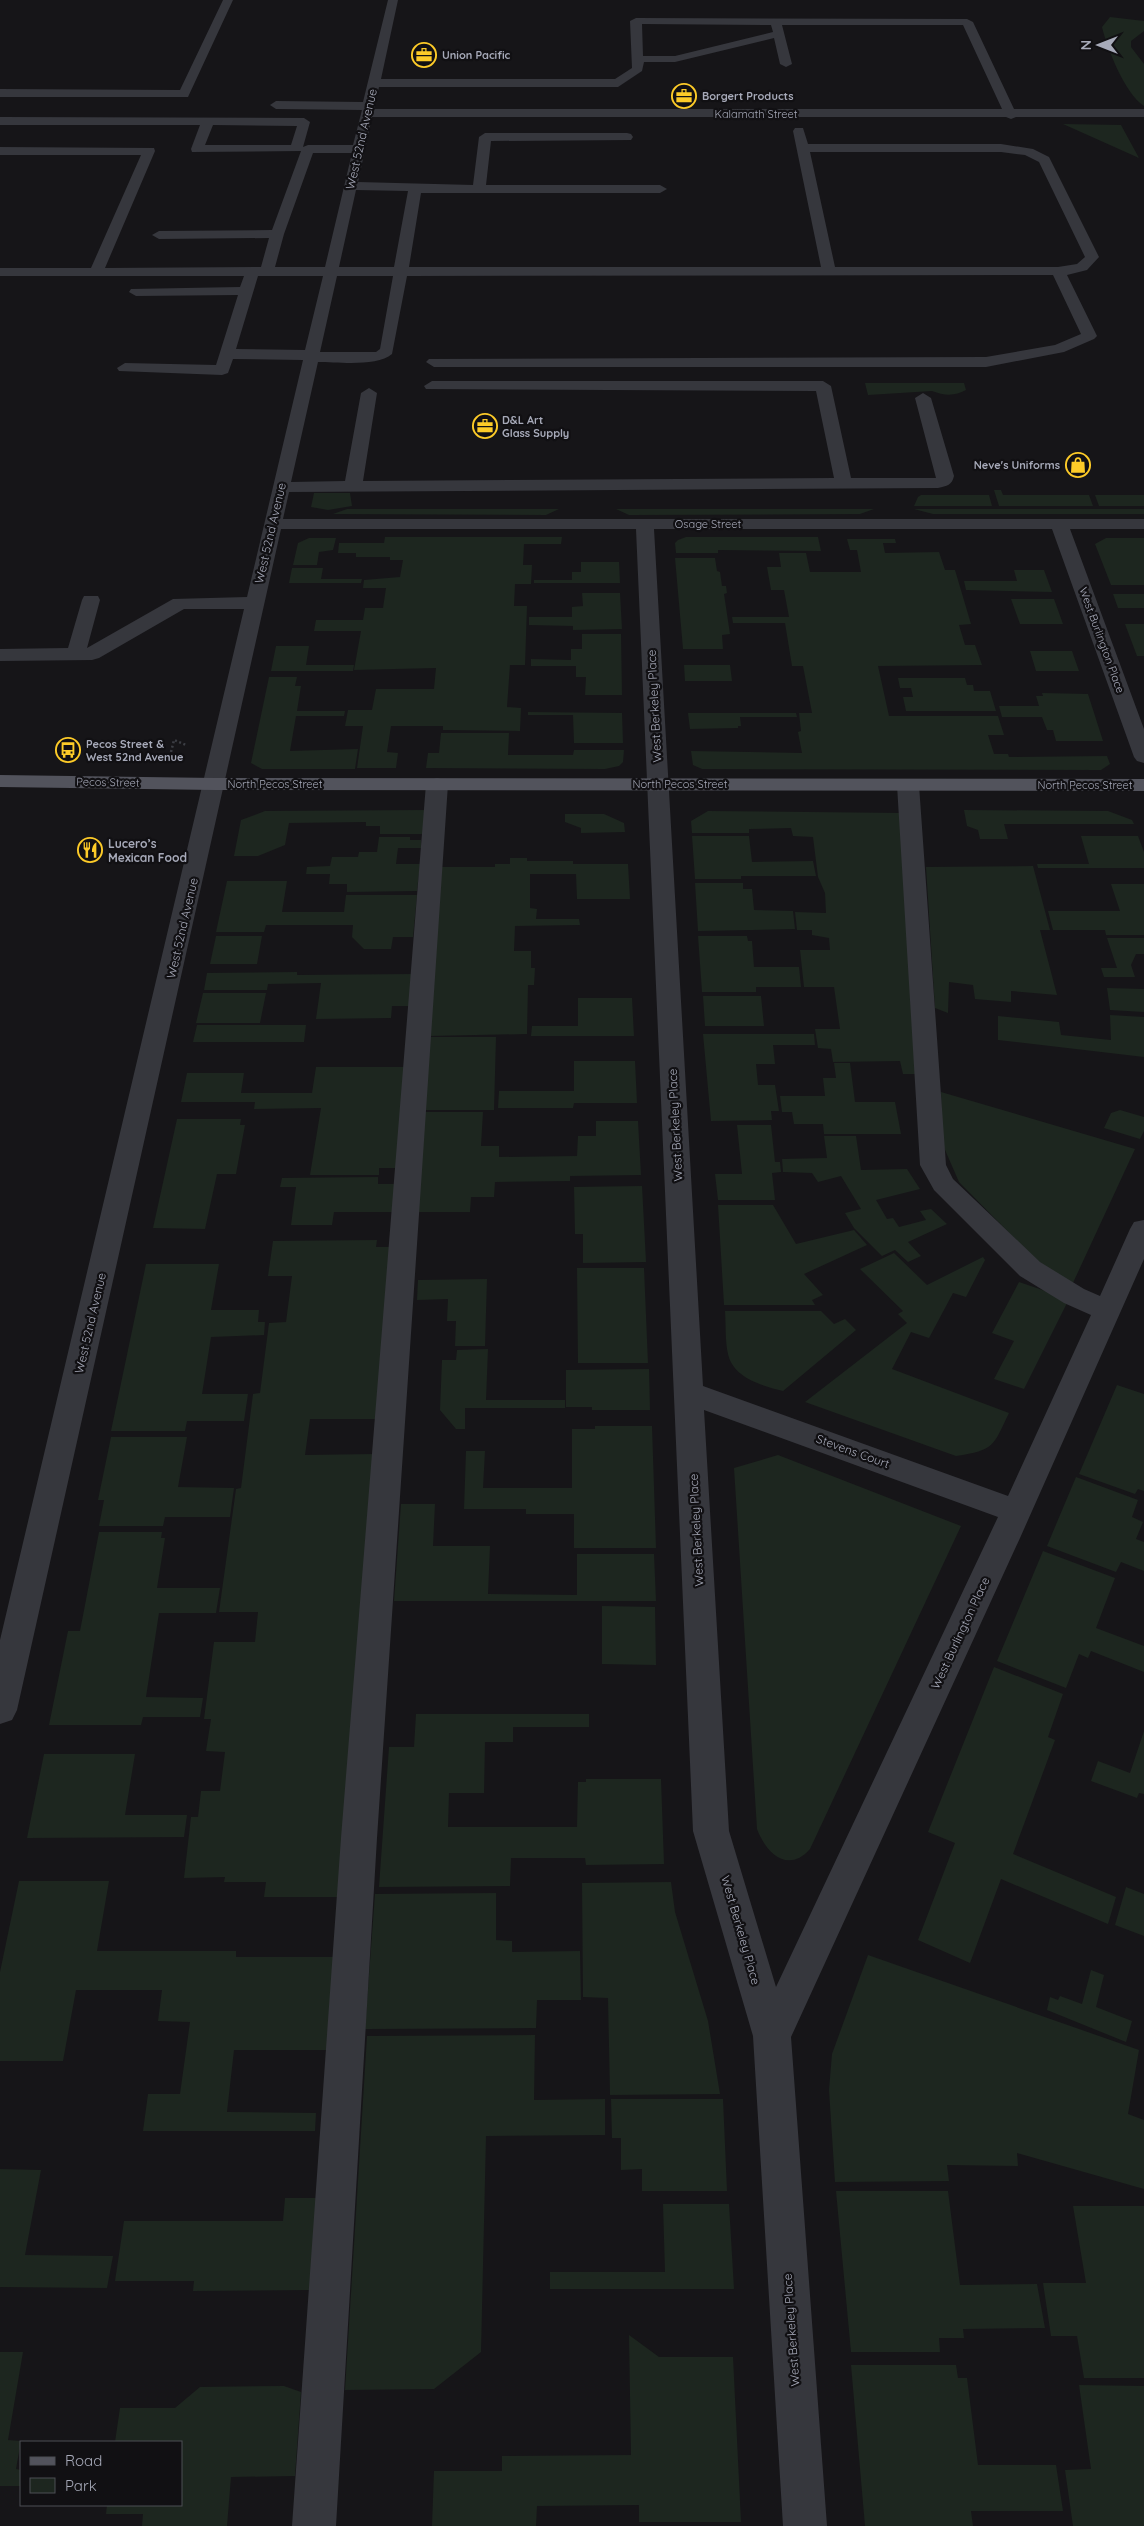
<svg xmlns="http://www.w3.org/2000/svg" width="1144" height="2526" font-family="Quicksand,sans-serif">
	<rect width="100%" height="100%" fill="#161518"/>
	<!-- green -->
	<path fill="#1d261f" d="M1110,17L1144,21V31L1131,41V47L1144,64V106C1125,94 1107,48 1102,27Z
		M1063,124L1121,125L1139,158Z
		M865,383H964L966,390C955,396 945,396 932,391L868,395Z
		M994,490H1001L1003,495H1089L1093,506H999Z
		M314,493H350L352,506L328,510L311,507Z
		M921,495H989L992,506H914L918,497Z
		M1095,495H1144V506H1099Z
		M347,509H559L546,515L333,514Z
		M616,509H874L860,514L629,515Z
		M914,509H1144V514H933Z
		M385,537H562L561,544H524L523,565H532L531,584H515L514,606H527L525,665H510L507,707L521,708L520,731L443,730V726H391L387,752L398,753L396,768H357L363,726H345L348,710H372L376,689H434L436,668L354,670L361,631H314L316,620H363L365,608H383L386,588H363L364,580L400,577L403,560H390V557H356V553H338L339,543H384Z
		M686,537H818L821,551L718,550V553H676L675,543L678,540Z
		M309,538H336L333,550L319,552L317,565H293L298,543Z
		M1106,538H1144V585H1111L1095,544Z
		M847,539H895L896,543H883L885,553L939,552L945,570H955L971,624L959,625L965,645H975L982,665L878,666L889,716H998L1004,735H988L994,754H1008L1009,757L1107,756L1110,764L1101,770L702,769L693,765L691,751L802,753L798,732L801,731L799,713H812L803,666H792L785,623H733L732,617H789L784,590H771L767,567H781L779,553H806L810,572H861L857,550H850Z
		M675,558H715L717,571L720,572L722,586H726L727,593L724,594L730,634L722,635L723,649H683Z
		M581,562H619L620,583H534V580H572V572H581Z
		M292,568H323L321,579H362L361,583H289Z
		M1014,570H1044L1052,592L966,590L964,581H1017Z
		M582,593H620L622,629L573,630V626L529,625V617H572V607L583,606Z
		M1113,594H1144V608H1118Z
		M1011,599H1054L1063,624H1020Z
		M1125,624H1144V656H1137Z
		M582,634H621L622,695H585L586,677H576V666H531V659L571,660V649H582Z
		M276,646H309L306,665H354L353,671H271Z
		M1030,651H1072L1079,671H1036Z
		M684,665H730L732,681H685Z
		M269,677H297L295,686H301L297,711H345L344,716H296L290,751L358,749L355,769H262L251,763Z
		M898,678H965L967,685H973L974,691H990L996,711H906L903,697H913L911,688H900Z
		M1042,693L1088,694L1103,741H1056L1053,730H1047L1042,717H1002L999,706H1039L1036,696H1043Z
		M528,712L622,713L623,743H574L573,715H528Z
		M688,713H796L797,717H740L741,726H738V728L690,729Z
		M441,733H509L508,755H573L574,750H624L623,762L619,766L605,769L426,768L428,753H439Z
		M425,810L423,834H380V826H366V822L289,823L285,845L258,856H234L241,820L265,811Z
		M964,810L1108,811L1132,820L1134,824H1004L1008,839H980L978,830L967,826Z
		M708,811L902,813L916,1074H903L900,1061L833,1062L831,1049L818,1048L815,1029H840L834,987H804L800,950H830L829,938L812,935V930H797L795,912L826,913L825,893L818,877L813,837L793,836L791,828L749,829V833H692L691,821Z
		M565,814H604L624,823L625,832L581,833V828L565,822Z
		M692,836H749L752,862L813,861L816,876H741V879H695Z
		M1081,836H1138L1144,852V868H1038L1037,864H1089Z
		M379,837H410V840H421V848H398L396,864H420L417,891L347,892V884H329L330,874H306L307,867L330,866L332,857H358L359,852H377Z
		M510,858H527V861H573V864H628L630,899H577L576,874H530V908L537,909L536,919H579L580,925L515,926L514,951H531V968H535L534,985H528L527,1034L429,1036L441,867H495V864H510Z
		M1033,866L1050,930H1040L1057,995L1011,991V1002L975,999L973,985L949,982L948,1013L935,1008L926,867Z
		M227,881H287L282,912H344L346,895H417L413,937H393L391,949H364L352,937L353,925H266L264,932H216Z
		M695,883H743V889H752L754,910L793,911L795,929L698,931Z
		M1111,884H1144V935H1106L1105,930H1053L1048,911H1120Z
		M216,936H262L257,964H210Z
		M698,936H747L748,941H752L754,967H799L801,987H756V992H702Z
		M1107,938H1144V954H1136L1131,965L1135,977H1104L1101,968H1117Z
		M297,972V975L412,974L410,1006H392L391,1018L316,1019L321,983L268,984L267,990H204L207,973Z
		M1107,988L1144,989V1012L1110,1010Z
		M203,993H266L260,1023H196Z
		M703,996H761L764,1026H705Z
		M578,998H632L634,1036H531L532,1026H578Z
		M1110,1015L1144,1017V1057L998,1040V1016L1059,1022L1061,1035L1111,1040Z
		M197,1025H306L304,1042H193Z
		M703,1034H814L815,1045H773L775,1064H756L758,1085H775L779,1111H771L772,1120L711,1121Z
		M429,1037H496L494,1110H424Z
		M574,1061H635L637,1103H574L573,1108H498L499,1091H574Z
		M834,1063H850L855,1102H895L901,1134H824L823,1124H794L792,1112H782L780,1096H825L823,1078H836Z
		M316,1067H406L397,1168H379V1175H310L321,1108L254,1109L255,1102H181L187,1073H244L241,1093H312Z
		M941,1092L1135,1149L1072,1285L1036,1260L959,1182L942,1143Z
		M1120,1110L1144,1117V1131L1140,1139L1104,1128L1111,1113Z
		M424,1112H483L481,1146H499V1157L577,1156L578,1136H596V1121H638L641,1175L570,1176V1181L495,1182L494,1197H471L470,1212H418Z
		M177,1119H241L240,1125H245L236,1174H217L205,1229L153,1228Z
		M737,1125H771L775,1162H780L781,1172L772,1173L775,1200H718L715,1174H742Z
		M824,1136H856L861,1170L907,1169L920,1189L876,1200L887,1219L893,1218L899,1227L926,1220L920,1211L931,1209L947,1224L908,1242L921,1256L908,1262L895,1250L882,1256L854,1228L845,1213L861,1209L841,1176L818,1182L812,1173L783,1172L782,1159L827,1158Z
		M378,1177V1184H397L395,1212H334L332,1225H291L296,1187H280L282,1178Z
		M642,1186L646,1262L583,1263V1234H575L574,1187Z
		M718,1205H773L796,1244L854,1230L867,1245L804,1274L823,1295L812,1300L815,1305H724Z
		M377,1240L376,1247H390L376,1419H310L305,1455L375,1454L340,1897H264L266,1882H224L225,1877L184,1878L191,1817H198L201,1791H220L225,1752L206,1751L211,1719H204L214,1642H255L258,1612H219L236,1489L241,1488L253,1394L260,1393L269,1323L286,1322L292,1276H268L273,1241Z
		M894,1253L927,1285L983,1257L985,1260L966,1297L953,1293L929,1338L911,1332L892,1369L1009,1413C993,1446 995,1450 956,1456L805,1402L907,1323L898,1314L903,1311L860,1269Z
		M146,1264H219L211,1310H259L258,1322H265L264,1335L211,1337L202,1394H248L244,1421H187L185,1431H111Z
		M577,1268H644L648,1363H578Z
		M487,1279L485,1346H455L456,1321H447L448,1299L417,1300L418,1280Z
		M1019,1282L1069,1299L1024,1389L994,1379L1014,1341L992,1333Z
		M725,1311H821L834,1324L845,1319L856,1330L783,1391C763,1386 733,1378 728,1354C725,1341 726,1325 725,1311Z
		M488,1349L486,1400H565V1408H465V1429H456L440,1410L442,1360H456L457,1350Z
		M649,1369L650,1410H592V1407H566V1370Z
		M1117,1385L1144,1394V1491L1138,1489L1135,1494L1079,1474Z
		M595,1426H652L656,1548H574V1514H526V1509H464L466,1451H485L483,1488H572V1429H595Z
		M111,1437H187L178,1487L234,1488L230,1517H165L163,1526H99L104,1500H98Z
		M778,1455L961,1526L810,1849C788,1874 766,1853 757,1829L734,1468Z
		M1076,1477L1138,1500L1132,1517L1143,1522L1136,1539L1144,1542V1571L1121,1562L1116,1572L1047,1546Z
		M401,1504H435L433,1546H490L488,1594L577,1595V1554H654L656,1601H394Z
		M99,1532H162L161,1538H165L157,1588H220L216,1613H159L146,1697L203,1698L200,1717H143L141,1725H49L68,1631H80Z
		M1043,1551L1115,1578L1096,1628L1144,1646V1672L1091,1651L1088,1658L1079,1654L1066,1688L997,1661Z
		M602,1606L655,1607L656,1665L602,1664Z
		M994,1667L1063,1694L1048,1737L1055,1740L1013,1854L1116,1897L1108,1924L1001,1879L970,1963L918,1940L955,1843L928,1832Z
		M416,1714H589V1727H513V1742H485L484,1793H449L448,1827H577L578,1782H586V1779H661L664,1864L586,1865L585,1858H511L510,1886L379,1887L389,1747H414Z
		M1144,1731V1794L1139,1793L1137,1798L1091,1781L1098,1761L1130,1773Z
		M44,1754H135L125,1815H187L184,1837L27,1838Z
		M19,1881H109L97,1951H236V1957H337L329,2050H234L227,2112L316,2113L315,2131H143L148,2094H180L190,2022L158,2021L162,1990H76L63,2061H0V1972Z
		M671,1882L675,1912L708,2021L720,2094L610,2095L608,1998L583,1997L582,1883Z
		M1126,1887L1144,1894V1936L1115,1925Z
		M496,1893V1940L512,1941V1952L580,1951L581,2000H537L536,2028L365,2029L375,1894Z
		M868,1955L1139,2050L1128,2114L1144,2120V2189L1017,2153L1018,2166L947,2165L949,2181L835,2182L829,2090L832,2054Z
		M1091,1970L1104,1975L1096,2007L1132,2021L1126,2042L1047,2010L1050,1997L1058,2000L1060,1996L1082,2004Z
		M535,2035L534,2100L605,2099V2135L486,2136L481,2352L434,2389L345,2390L367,2036Z
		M611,2099H723L727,2191H642V2169L621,2170V2138H612Z
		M0,2169L41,2170L25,2255L113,2256L107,2288L0,2287Z
		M836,2191H948L960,2285L1037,2284L1045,2328L963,2329L964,2338H939L940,2352H851Z
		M285,2198H320L313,2290L193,2291L194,2281H115L124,2221H283Z
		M663,2204H729L734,2289H550V2272H665Z
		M1073,2206H1144V2378H1084L1077,2336H1051L1043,2283H1086Z
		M629,2335L659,2357H733L741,2522H639V2505L537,2506L536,2526H432L434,2471H502V2456L631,2455Z
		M0,2352H23L8,2440L21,2441L16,2469L21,2470V2486H0Z
		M851,2365H956L958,2378H967L978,2465H1056L1063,2511H971L973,2526H865Z
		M1079,2385L1144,2386V2526H1073L1065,2470L1091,2469Z
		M284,2386L301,2392L295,2476L231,2477L227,2526H142L143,2514H106L107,2505H181V2442H115L120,2408H175L200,2387Z"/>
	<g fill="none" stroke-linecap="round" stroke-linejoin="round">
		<!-- path -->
		<path stroke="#3c3e44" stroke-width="2.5" stroke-dasharray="2 2.5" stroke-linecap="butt" d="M171,752L174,740L186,745"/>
		<!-- minor -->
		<path fill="#36373d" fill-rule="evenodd" d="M223,0H233L188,97H0V89L180,90Z
			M388,0H398L381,79H615L632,68L630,21L636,18L967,19L973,22L1014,109H1144V117H1016L1011,119L1006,117H372L358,182L473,185L479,137L485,133H627L631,134L633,137L631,140L491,141L486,185H660L667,189L660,193H421L409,267H821L793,131L795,128H803L808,144H1001L1033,149L1049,157L1099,257L1087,270L1067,275L1097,336L1094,339L1064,352L986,367H434L426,362L429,359L986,357L1055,345L1081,334L1053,275L407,276L392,354C377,367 338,362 318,362L291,482L345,481L361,393L369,388L377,393L363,481L834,478L816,391L426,389L424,386L432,381H823L831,386L851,478H936L915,398L923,393L931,398L954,476C952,485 947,486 938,488L289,492L283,519H1144V529H1070L1144,729V763L1137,761L1134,757L1052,529H654L703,1386L1008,1496L1091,1315L1064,1303L1020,1276L934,1190L920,1165L897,785L901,781L908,779L915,781L919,785L946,1165L953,1179L1040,1262L1084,1289L1100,1296L1130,1229L1134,1222L1144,1220V1259L1020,1538L791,2037L827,2526H783L753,2036L693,1831L636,529H281L17,1710L12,1720L0,1724V1640L244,609H184L99,658L92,660L0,661V649L68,648L82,600L84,596H98L100,600L87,648L173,599L247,597L303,360L233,359L228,373L222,375L119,371L117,368L125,363L216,365L238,295L136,296L129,292L131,289L240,287L244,276H0V268H91L141,155H0V147L154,148L155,151L105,268L261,267L269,238L159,239L152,235L159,231L272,230L301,151L192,152L191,149L200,125H0V117L304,118L310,122L303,147L308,145H353L362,110L276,109L270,105L276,101L363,102ZM642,24L771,25L773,32L675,56H643ZM782,25H963L1002,109H374L379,87H618L642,71L644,62H675L774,38L780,64L786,67L792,64ZM213,125L297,126L291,145H205ZM810,152H1001L1025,155L1039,162L1085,257L1077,264L1058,267H835ZM313,153H352L325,267H275L284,234ZM356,190L408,191L394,267H339ZM258,276H323L305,350L236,349ZM337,276H393L380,349L376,352H320ZM704,1410L998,1517L776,1987L729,1831Z
			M437,778L444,780L448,784L377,1838L336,2526H292L341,1838L426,784L430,780Z"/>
		<!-- major -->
		<path fill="#52535c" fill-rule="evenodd" d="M0,775L215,778L1144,779V791L215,790L0,787Z"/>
	</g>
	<!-- icons -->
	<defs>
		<symbol id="office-ring" viewBox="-11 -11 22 22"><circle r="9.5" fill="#111013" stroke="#fdcb28" stroke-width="1.5"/><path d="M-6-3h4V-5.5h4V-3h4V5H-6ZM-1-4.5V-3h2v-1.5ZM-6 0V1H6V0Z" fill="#fdcb28"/></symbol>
		<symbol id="shop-ring" viewBox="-11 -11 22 22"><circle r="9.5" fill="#111013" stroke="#fdcb28" stroke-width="1.5"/><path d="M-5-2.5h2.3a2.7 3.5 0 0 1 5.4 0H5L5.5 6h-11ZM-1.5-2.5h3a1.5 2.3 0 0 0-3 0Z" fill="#fdcb28"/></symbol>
		<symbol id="bus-ring" viewBox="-11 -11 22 22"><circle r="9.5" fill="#111013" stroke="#fdcb28" stroke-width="1.5"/><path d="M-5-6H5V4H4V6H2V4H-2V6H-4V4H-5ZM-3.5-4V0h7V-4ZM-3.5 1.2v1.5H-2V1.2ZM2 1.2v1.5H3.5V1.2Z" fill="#fdcb28"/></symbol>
		<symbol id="restaurant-ring" viewBox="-11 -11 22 22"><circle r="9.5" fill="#111013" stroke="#fdcb28" stroke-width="1.5"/><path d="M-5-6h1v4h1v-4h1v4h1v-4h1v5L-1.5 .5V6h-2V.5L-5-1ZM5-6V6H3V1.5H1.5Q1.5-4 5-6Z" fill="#fdcb28"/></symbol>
	</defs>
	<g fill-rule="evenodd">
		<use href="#office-ring" x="410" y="41" width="28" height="28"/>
		<use href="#office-ring" x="670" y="82" width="28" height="28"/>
		<use href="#office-ring" x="471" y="412" width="28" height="28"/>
		<use href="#shop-ring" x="1064" y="451" width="28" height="28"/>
		<use href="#bus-ring" x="54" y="736" width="28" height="28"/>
		<use href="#restaurant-ring" x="76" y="836" width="28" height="28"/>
	</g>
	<g text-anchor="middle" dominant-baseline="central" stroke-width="4.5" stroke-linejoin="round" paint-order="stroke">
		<!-- far-poi labels -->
		<g font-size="11" font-weight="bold" fill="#a7aab9" stroke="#111013" text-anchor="start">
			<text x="442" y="55">Union Pacific</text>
			<text x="702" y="96">Borgert Products</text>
			<text x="502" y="420">D&amp;L Art<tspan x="502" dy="13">Glass Supply</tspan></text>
			<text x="1060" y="465" text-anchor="end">Neve's Uniforms</text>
			<text x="86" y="744">Pecos Street &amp;<tspan x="86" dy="13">West 52nd Avenue</tspan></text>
		</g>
		<!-- far-street labels -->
		<g font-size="11" fill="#a7aab9" stroke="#111013">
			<text x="756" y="114">Kalamath Street</text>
			<text x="708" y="524">Osage Street</text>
			<text transform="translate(1102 640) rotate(70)">West Burlington Place</text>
			<text transform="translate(108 782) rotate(1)">Pecos Street</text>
			<text x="275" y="784">North Pecos Street</text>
			<text x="680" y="784">North Pecos Street</text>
			<text x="1085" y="785">North Pecos Street</text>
		</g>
		<!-- street labels -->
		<g font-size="12" fill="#a7aab9" stroke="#111013">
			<text transform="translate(361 139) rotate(-77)">West 52nd Avenue</text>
			<text transform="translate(270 533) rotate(-77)">West 52nd Avenue</text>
			<text transform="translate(654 706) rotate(-93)">West Berkeley Place</text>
			<text transform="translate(182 928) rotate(-77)">West 52nd Avenue</text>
			<text transform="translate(675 1125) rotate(-93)">West Berkeley Place</text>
			<text transform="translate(90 1323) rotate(-77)">West 52nd Avenue</text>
			<text transform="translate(853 1451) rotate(20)">Stevens Court</text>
			<text transform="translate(696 1530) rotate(-93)">West Berkeley Place</text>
			<text transform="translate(960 1633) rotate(-65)">West Burlington Place</text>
			<text transform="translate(741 1930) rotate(74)">West Berkeley Place</text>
			<text transform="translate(791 2330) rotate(-94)">West Berkeley Place</text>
		</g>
		<!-- poi labels -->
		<g font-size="12" font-weight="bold" fill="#a7aab9" stroke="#111013" text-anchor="start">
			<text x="108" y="843">Lucero’s<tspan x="108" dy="14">Mexican Food</tspan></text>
		</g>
	</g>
	<!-- legend -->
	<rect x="20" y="2441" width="162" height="65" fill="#111013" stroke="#4d4e55"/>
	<rect x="30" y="2457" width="25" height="8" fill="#52535c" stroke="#4d4e55"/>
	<text x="65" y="2466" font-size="15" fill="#a7aab9">Road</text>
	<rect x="30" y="2478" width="25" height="15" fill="#1d261f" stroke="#4d4e55"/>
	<text x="65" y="2491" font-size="15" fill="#a7aab9">Park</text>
	<!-- north arrow -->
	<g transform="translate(1099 45) rotate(270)" stroke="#111013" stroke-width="4" paint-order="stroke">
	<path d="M0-4L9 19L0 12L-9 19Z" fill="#a7aab9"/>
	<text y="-8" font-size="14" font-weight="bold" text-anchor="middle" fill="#a7aab9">N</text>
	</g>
</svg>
